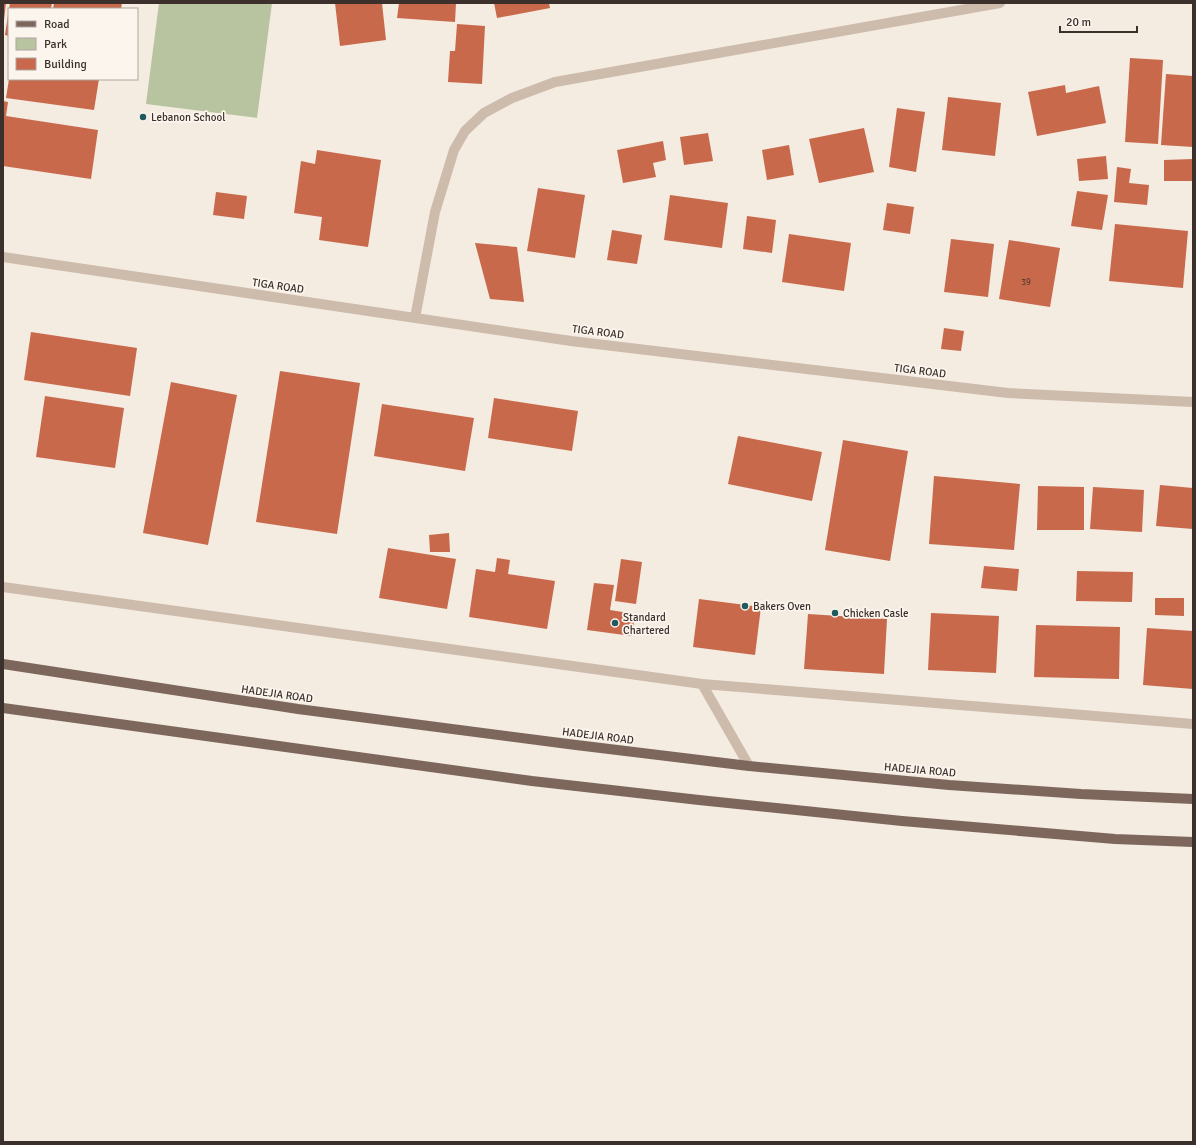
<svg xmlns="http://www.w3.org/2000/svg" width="1196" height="1145" font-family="Signika,sans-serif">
	<rect width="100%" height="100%" fill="#f4ebe1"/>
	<!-- green -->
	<path fill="#b8c4a0" d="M159,3H272L257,118L146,104Z"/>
	<!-- building -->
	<path fill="#c8694b" d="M3,3H6L4,20H3Z
		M10,3H52L51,9H9Z
		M54,3H122L121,9H53Z
		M335,3H382L386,40L340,46Z
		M399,3H456L455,22L397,18Z
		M494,3H549L550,8L497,18Z
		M8,15H9V36L5,35Z
		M457,24L485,26L482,84L448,82L450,51H455Z
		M1130,58L1163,60L1158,144L1125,142Z
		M1166,74L1193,76V147L1161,145Z
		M9,79H99L94,110L6,98Z
		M1065,85L1066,93L1099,86L1106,123L1037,136L1028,92Z
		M948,97L1001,103L995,156L942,150Z
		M3,101L8,102L6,116L98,130L91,179L3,166Z
		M897,108L925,112L916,172L889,167Z
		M864,128L874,172L819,183L809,139Z
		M708,133L713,161L684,165L680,137Z
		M663,141L666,160L653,163L656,177L623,183L617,150Z
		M789,145L794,175L767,180L762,150Z
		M317,150L381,160L368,247L319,240L322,217L294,213L301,161L315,164Z
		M1106,156L1108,179L1079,181L1077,159Z
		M1193,159V181H1164V160Z
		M1117,167L1131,169L1129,183L1149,185L1147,205L1114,202Z
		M538,188L585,195L575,258L527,251Z
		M1077,191L1108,195L1102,230L1071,226Z
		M216,192L247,196L244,219L213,215Z
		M670,195L728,203L722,248L664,240Z
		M887,203L914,207L910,234L883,230Z
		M747,216L776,220L772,253L743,249Z
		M1115,224L1188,231L1183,288L1109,281Z
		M612,230L642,235L637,264L607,260Z
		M789,234L851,243L844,291L782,282Z
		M951,239L994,244L988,297L944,292Z
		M1009,240L1060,248L1050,307L999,299Z
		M475,243L517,247L524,302L490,299Z
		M944,328L964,331L961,351L941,349Z
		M31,332L137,348L130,396L24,380Z
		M280,371L360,383L337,534L256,522Z
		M171,382L237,395L208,545L143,533Z
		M45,396L124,408L115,468L36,457Z
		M494,398L578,411L572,451L488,438Z
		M382,404L474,418L465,471L374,456Z
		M738,436L822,452L812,501L728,484Z
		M843,440L908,451L890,561L825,550Z
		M934,476L1020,484L1014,550L929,544Z
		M1160,485L1193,488V529L1156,526Z
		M1038,486L1084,487V530H1037Z
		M1093,487L1144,490L1142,532L1090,529Z
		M449,533L450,552H430L429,535Z
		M388,548L456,559L447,609L379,598Z
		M497,558L510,560L508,574L555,581L547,629L469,617L476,569L495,572Z
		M621,559L642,562L636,604L615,601Z
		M984,566L1019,569L1017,591L981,588Z
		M1077,571L1133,572L1132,602L1076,601Z
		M594,583L614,585L610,610L635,614L632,636L587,630Z
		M1155,598H1184V616L1155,615Z
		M699,599L761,607L755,655L693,647Z
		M931,613L999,616L996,673L928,670Z
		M808,614L887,619L884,674L804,669Z
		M1036,625L1120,627L1119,679L1034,677Z
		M1147,628L1193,631V689L1143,685Z"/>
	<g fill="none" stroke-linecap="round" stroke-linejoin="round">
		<!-- minor -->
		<path stroke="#cdbbac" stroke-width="10" d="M3,257L571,341L1008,393L1193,402
			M415,318L435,212L454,150L465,131L484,113L512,98L555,82L1000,3
			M3,587L702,684L1193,724
			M702,684L749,766"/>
		<!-- major -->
		<path stroke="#7d675c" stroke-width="10" d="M3,664L298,709L576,745L749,766L949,785L1081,794L1193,799
			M3,708L532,781L699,800L902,821L1115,839L1193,842"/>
	</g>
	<!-- markers -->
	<g fill="#1f5a5e" stroke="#fbf5ee" stroke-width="1.5">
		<circle cx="143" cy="117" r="4"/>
		<circle cx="745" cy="606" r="4"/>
		<circle cx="835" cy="613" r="4"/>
		<circle cx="615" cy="623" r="4"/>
	</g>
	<g text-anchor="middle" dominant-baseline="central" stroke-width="3.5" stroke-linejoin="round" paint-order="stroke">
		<!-- number labels -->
		<g font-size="9" fill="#5e3e33">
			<text x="1026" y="282">39</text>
		</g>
		<!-- poi labels -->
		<g font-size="11" fill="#3b302b" stroke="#fbf5ee" text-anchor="start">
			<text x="151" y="117">Lebanon School</text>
			<text x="753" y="606">Bakers Oven</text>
			<text x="843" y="613">Chicken Casle</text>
			<text x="623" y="617">Standard<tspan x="623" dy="13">Chartered</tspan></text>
		</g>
		<!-- street labels -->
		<g font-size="11" fill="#3b302b" stroke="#fbf5ee">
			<text transform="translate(278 286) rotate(8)">TIGA ROAD</text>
			<text transform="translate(598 332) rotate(7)">TIGA ROAD</text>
			<text transform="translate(920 371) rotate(7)">TIGA ROAD</text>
			<text transform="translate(277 694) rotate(8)">HADEJIA ROAD</text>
			<text transform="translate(598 736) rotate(7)">HADEJIA ROAD</text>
			<text transform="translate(920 770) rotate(5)">HADEJIA ROAD</text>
		</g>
	</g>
	<!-- border -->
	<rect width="1196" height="1145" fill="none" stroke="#3b302b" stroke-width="8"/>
	<!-- legend -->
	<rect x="8" y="8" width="130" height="72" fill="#fbf5ee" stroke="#aea6a0"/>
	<rect x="16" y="21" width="20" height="6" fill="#7d675c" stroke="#aea6a0"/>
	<text x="44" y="28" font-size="12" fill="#3b302b">Road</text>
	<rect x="16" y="38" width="20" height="12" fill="#b8c4a0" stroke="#aea6a0"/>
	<text x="44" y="48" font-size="12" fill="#3b302b">Park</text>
	<rect x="16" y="58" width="20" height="12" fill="#c8694b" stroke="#aea6a0"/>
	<text x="44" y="68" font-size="12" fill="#3b302b">Building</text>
	<!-- scale -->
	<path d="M1060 26v6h77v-6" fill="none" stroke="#3b302b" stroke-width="2"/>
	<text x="1066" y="26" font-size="12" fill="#3b302b" stroke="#fbf5ee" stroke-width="3" paint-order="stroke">20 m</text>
</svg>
